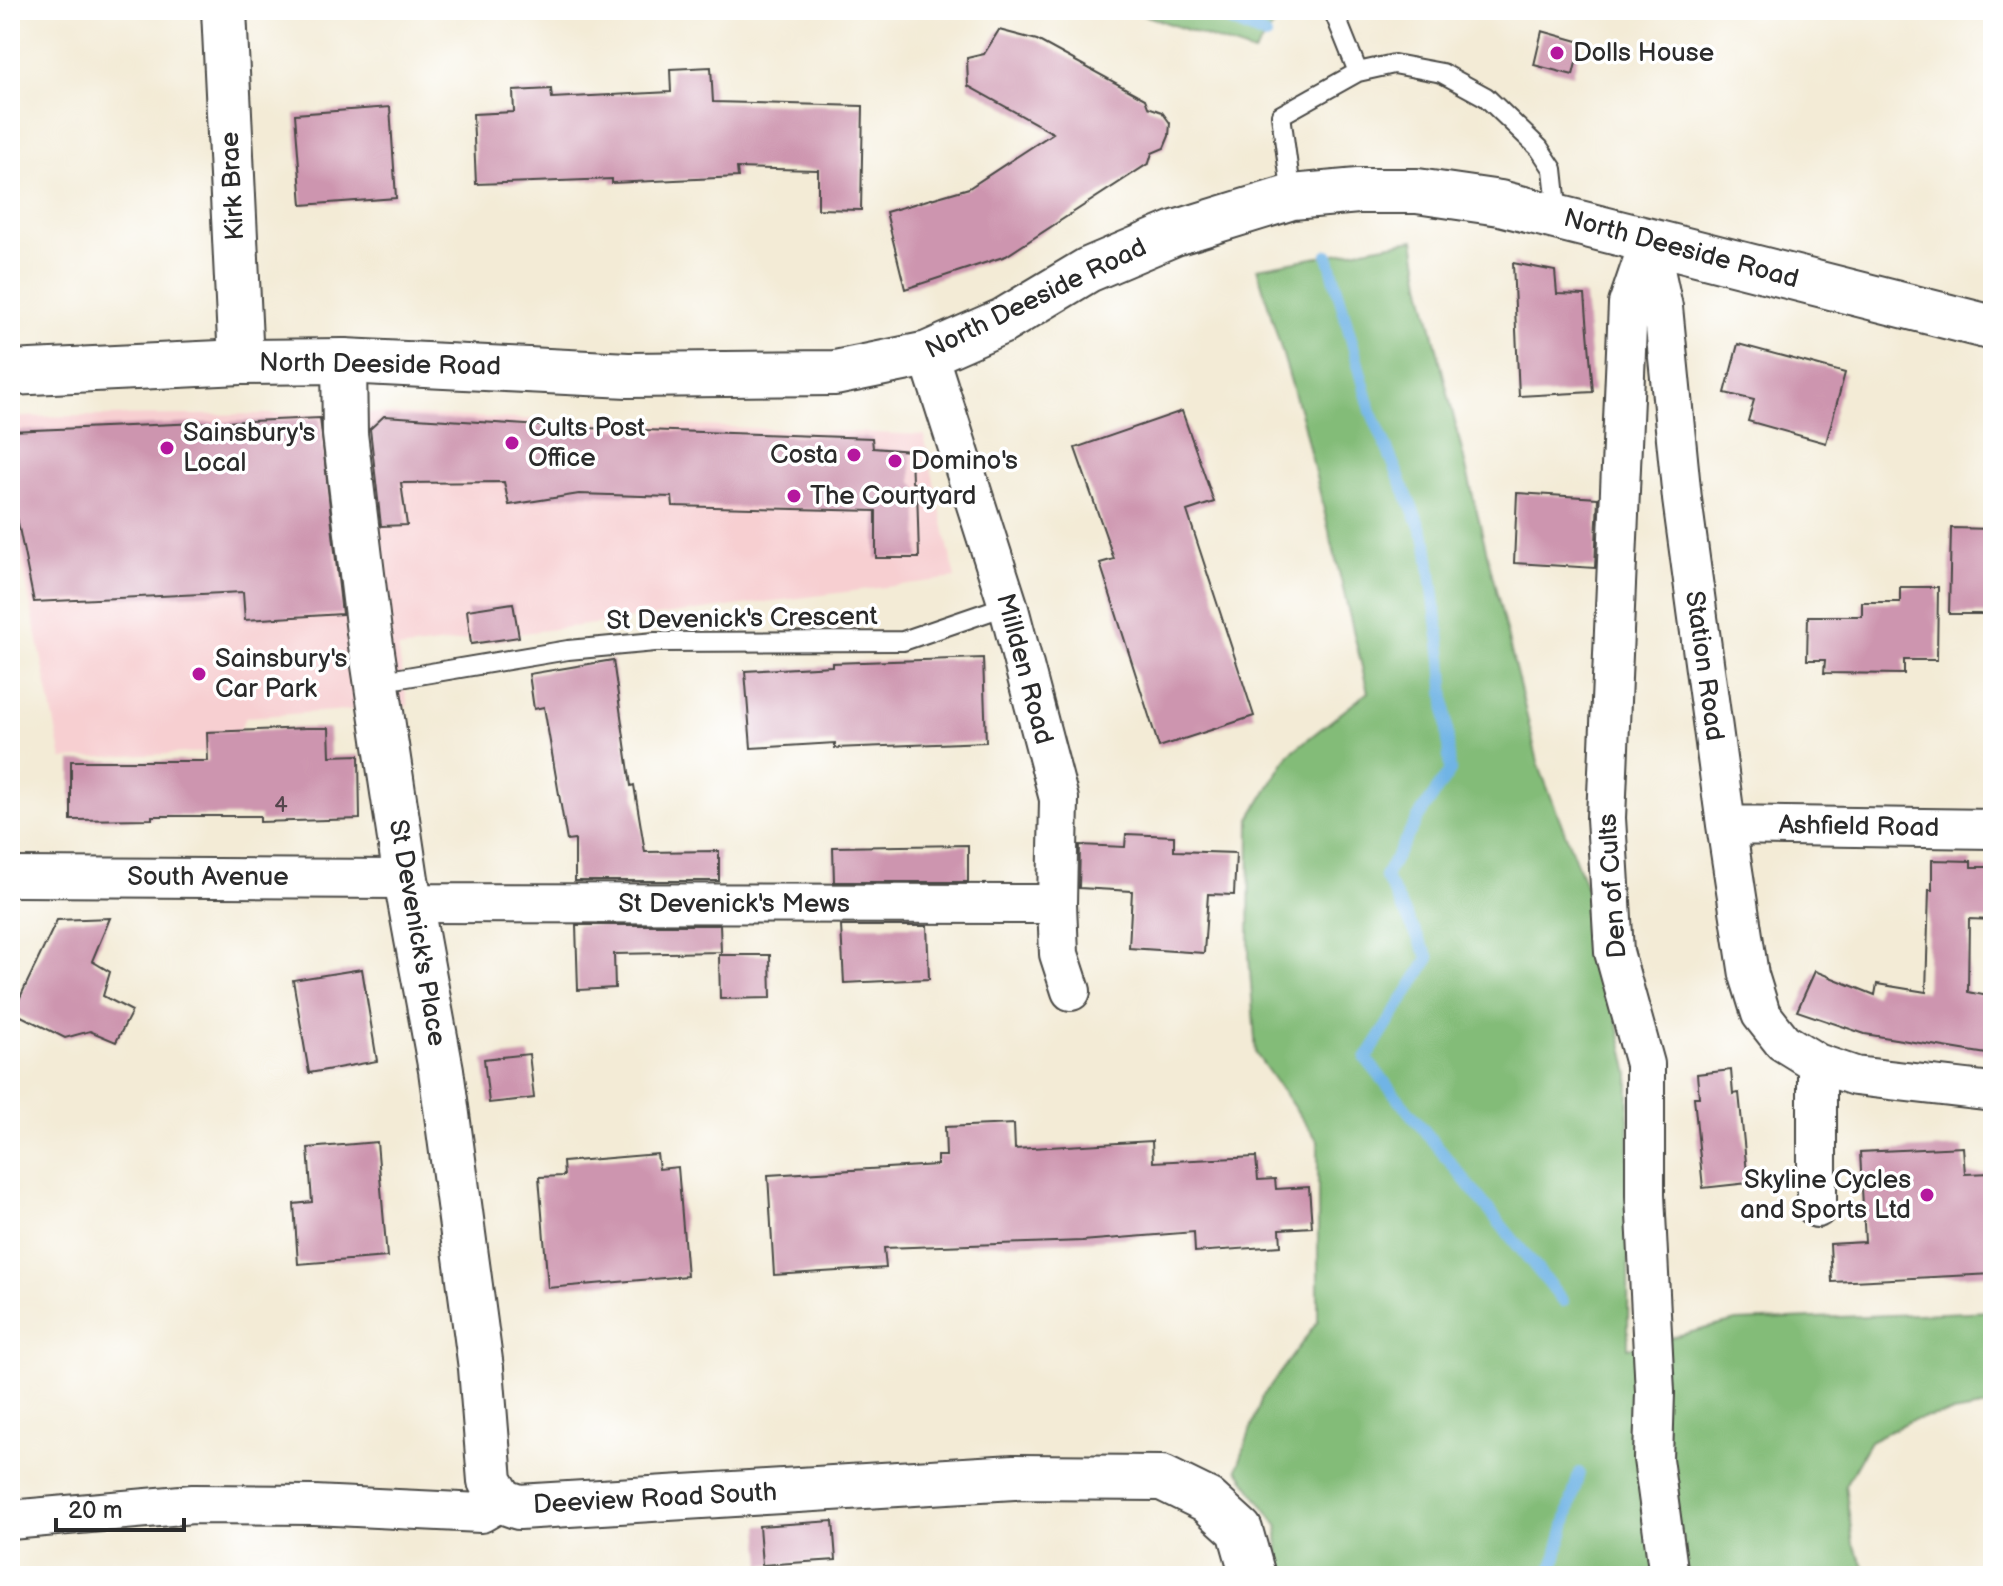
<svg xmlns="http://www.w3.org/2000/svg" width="2003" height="1586" font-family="'Balsamiq Sans',sans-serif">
	<rect width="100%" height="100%" fill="#fff"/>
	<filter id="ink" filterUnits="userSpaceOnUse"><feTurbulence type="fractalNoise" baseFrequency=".0125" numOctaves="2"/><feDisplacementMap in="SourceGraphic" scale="16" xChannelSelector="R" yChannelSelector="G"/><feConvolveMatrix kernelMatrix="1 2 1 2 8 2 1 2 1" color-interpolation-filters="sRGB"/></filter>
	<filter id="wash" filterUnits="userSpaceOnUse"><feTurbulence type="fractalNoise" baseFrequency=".006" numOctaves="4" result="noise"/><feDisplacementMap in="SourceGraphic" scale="32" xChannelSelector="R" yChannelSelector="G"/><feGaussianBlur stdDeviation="1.8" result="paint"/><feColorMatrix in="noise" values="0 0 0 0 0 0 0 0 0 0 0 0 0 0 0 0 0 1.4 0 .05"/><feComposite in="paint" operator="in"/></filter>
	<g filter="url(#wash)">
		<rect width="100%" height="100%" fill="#f3ebd6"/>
		<!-- built -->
		<path fill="#f7cfd1" d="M365,413L924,435L955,578L398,649L408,706L246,717L230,751L62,759L12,513L10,512V417Z"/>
		<!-- forest -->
		<path fill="#83bc78" stroke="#577452" stroke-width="2" d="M1130,10H1284L1254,53Z
			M1414,240L1421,283L1539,766L1590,897L1629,1074L1628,1348L1736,1321L1993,1311V1406L1912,1420L1870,1441L1845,1485L1853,1544L1869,1576H1279L1278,1526L1237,1469L1262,1397L1318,1321V1141L1256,1054L1249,956L1250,818L1289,754L1368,692L1302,419L1257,268Z"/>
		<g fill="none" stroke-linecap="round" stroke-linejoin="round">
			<!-- stream -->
			<path stroke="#6fb4e5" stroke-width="12" d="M1207,10L1266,36
				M1328,255L1371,411L1427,543L1442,659L1450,771L1418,818L1385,876L1429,958L1366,1059L1563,1301
				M1549,1576L1557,1556L1579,1473"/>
		</g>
		<g id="blocks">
			<!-- building -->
			<path fill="#cd95af" d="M999,30L1037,40L1145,99L1148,107L1162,112L1170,123L1169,136L1164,148L1152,153L1149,163L1006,256L905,289L886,212L969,188L1053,133L968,86L967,58L984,54Z
				M1542,31L1581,42L1573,75L1534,65Z
				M711,67L713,102L863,106L861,210L818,209V170L737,168L738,177L612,183V179L476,184L473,114L514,112L513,91L551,89L552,98L671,92L670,69Z
				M390,107L396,198L302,205L295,114Z
				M1513,263L1555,271L1557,294L1585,295L1593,392L1519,396Z
				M1738,344L1845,373L1826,443L1748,421L1754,400L1725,393Z
				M1182,411L1214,502L1187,511L1254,716L1159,747L1100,563L1114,559L1075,448Z
				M384,416L557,427L872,438L873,448L911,451L912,482L917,486L919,558H876V511L673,506L672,497L579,494L509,505L504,482L401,483L407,525L381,526L370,429Z
				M320,418L342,614L245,620L243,592L34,602L10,483V431Z
				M1517,493L1598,498L1595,568L1514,563Z
				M1951,528L1993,529V614H1949Z
				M1900,587H1938L1937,660H1904V674L1824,673L1825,660H1807L1808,616H1862V602H1900Z
				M513,603L519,637L471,644L467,610Z
				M983,658L986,742L835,748V743L751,748L745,671L832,666V663Z
				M613,660L631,786L634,785L645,852L719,851V881H575V840L567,841L544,707L534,709L529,674Z
				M306,728H329L330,756L359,755L360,819L260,822V816H152V819L71,820V761H208L207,732Z
				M1126,834L1174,836V851L1236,853L1234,895L1208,894L1204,953L1129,948L1132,891L1079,888L1080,845L1125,847Z
				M968,845V882H834L833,847Z
				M1932,860L1971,861V867H1993V920L1969,919L1968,992L1993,997V1055L1865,1034L1797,1011L1815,971L1875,995L1877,984L1926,992L1929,890H1932Z
				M110,918L92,961L110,972L103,996L132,1011L116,1042L90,1031L65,1038L13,1012L57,920Z
				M576,925H720L721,952L614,954L615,988L578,990Z
				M841,926H927L929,979L844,983Z
				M719,955H770L771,998L720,999Z
				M362,969L377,1061L309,1073L293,980Z
				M529,1054L534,1098L489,1103L484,1059Z
				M1731,1070L1733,1094L1739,1093L1748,1183L1703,1188L1694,1097H1699L1697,1074Z
				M1014,1124L1015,1149L1152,1141L1153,1162L1256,1157L1258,1180L1275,1179L1276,1189L1309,1187L1312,1227L1280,1229L1281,1246L1195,1252L1194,1232L1082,1241L884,1248L886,1268L774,1275L768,1175L937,1165V1156H946L945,1127Z
				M377,1142L387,1257L298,1264L294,1204L312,1202L308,1148Z
				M1963,1147L1965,1174L1993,1173V1274L1832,1282L1830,1244L1865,1242L1860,1152Z
				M657,1154L659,1169L678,1167L687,1276L548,1288L539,1177L564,1176L563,1162Z
				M833,1521L836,1560L762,1565L759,1526Z"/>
		</g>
	</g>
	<g filter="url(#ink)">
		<use href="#blocks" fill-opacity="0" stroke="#494845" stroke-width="2"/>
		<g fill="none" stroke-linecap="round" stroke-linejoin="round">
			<defs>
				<path id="lane" d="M1333,10L1358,72
					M1292,197L1281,115L1358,72L1394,64L1442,73L1486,97L1539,148L1553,169L1558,216
					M377,682L568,650L655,642L903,641L1008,605"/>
				<path id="street" d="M1649,242L1628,304L1606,818L1614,952L1645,1064V1195L1655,1392L1653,1459L1669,1576
					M1649,242L1663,307L1682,499L1726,825L1749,975L1761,1014L1783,1042L1817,1063L1855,1076L1993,1092
					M928,354L1008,605L1059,799L1057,904L1059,954L1071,991
					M1726,825L1993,829
					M10,877L406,879
					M411,903L1057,904
					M1817,1208V1063
					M10,1520L193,1504L314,1505L481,1513L502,1501"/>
				<path id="secondary" d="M224,10L241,362
					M344,361L345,434L369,632L406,879L441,1070L481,1368L490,1481L502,1501L519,1507L1014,1477L1162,1478L1207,1500L1240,1530L1253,1576"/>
				<path id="primary" d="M10,373L241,362L344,361L628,375L835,373L928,354L1003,321L1088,270L1175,233L1292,197L1358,191H1417L1500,203L1993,328"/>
			</defs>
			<!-- lane casing -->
			<use href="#lane" stroke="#494845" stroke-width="22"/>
			<!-- street casing -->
			<use href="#street" stroke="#494845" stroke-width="42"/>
			<!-- secondary casing -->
			<use href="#secondary" stroke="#494845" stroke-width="48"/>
			<!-- primary casing -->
			<use href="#primary" stroke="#494845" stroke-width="48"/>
			<!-- lane -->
			<use href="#lane" stroke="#fff" stroke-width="18"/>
			<!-- street -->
			<use href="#street" stroke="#fff" stroke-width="38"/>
			<!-- secondary -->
			<use href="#secondary" stroke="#fff" stroke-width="44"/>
			<!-- primary -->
			<use href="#primary" stroke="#fff" stroke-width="44"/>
		</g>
	</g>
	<!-- markers -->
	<g fill="#b5179e" stroke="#fff" stroke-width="3">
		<circle cx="1557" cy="53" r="8"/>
		<circle cx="512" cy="443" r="8"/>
		<circle cx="167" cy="448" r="8"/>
		<circle cx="854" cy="455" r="8"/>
		<circle cx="895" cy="461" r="8"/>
		<circle cx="794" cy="496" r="8"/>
		<circle cx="199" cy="674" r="8"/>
		<circle cx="1927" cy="1195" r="8"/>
	</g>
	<g text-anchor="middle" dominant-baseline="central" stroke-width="7" stroke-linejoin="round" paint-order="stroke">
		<!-- number labels -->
		<g font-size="22" fill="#54464c">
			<text x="281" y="805">4</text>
		</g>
		<!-- poi labels -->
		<g font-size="26" fill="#2b2b2b" stroke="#fff" text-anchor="start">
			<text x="1573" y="53">Dolls House</text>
			<text x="528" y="428">Cults Post<tspan x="528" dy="30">Office</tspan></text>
			<text x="183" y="433">Sainsbury's<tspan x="183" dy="30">Local</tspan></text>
			<text x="838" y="455" text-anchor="end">Costa</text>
			<text x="911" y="461">Domino's</text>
			<text x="810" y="496">The Courtyard</text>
			<text x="215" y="659">Sainsbury's<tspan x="215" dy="30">Car Park</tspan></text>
			<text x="1911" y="1180" text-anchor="end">Skyline Cycles<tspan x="1911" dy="30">and Sports Ltd</tspan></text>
		</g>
		<!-- street labels -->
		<g font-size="26" fill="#2b2b2b" stroke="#fff">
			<text transform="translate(233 186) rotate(-93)">Kirk Brae</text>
			<text transform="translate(1681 249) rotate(15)">North Deeside Road</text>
			<text transform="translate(1036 299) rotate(-26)">North Deeside Road</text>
			<text transform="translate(380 365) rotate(1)">North Deeside Road</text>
			<text transform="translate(742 619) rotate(-1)">St Devenick's Crescent</text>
			<text transform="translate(1704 666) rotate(82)">Station Road</text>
			<text transform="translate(1024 669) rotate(75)">Millden Road</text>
			<text transform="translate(1859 827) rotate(1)">Ashfield Road</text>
			<text x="208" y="877">South Avenue</text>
			<text transform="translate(1613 886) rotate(-94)">Den of Cults</text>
			<text x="734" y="904">St Devenick's Mews</text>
			<text transform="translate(417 933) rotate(80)">St Devenick's Place</text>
			<text transform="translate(655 1499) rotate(-3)">Deeview Road South</text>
		</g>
	</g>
	<!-- margin -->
	<rect width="2003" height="1586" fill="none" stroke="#fff" stroke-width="40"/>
	<!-- scale -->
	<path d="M56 1518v12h128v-12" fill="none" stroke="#2b2b2b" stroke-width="4"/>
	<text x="68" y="1518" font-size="24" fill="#2b2b2b" stroke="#ffffff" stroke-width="6" paint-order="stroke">20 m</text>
</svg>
